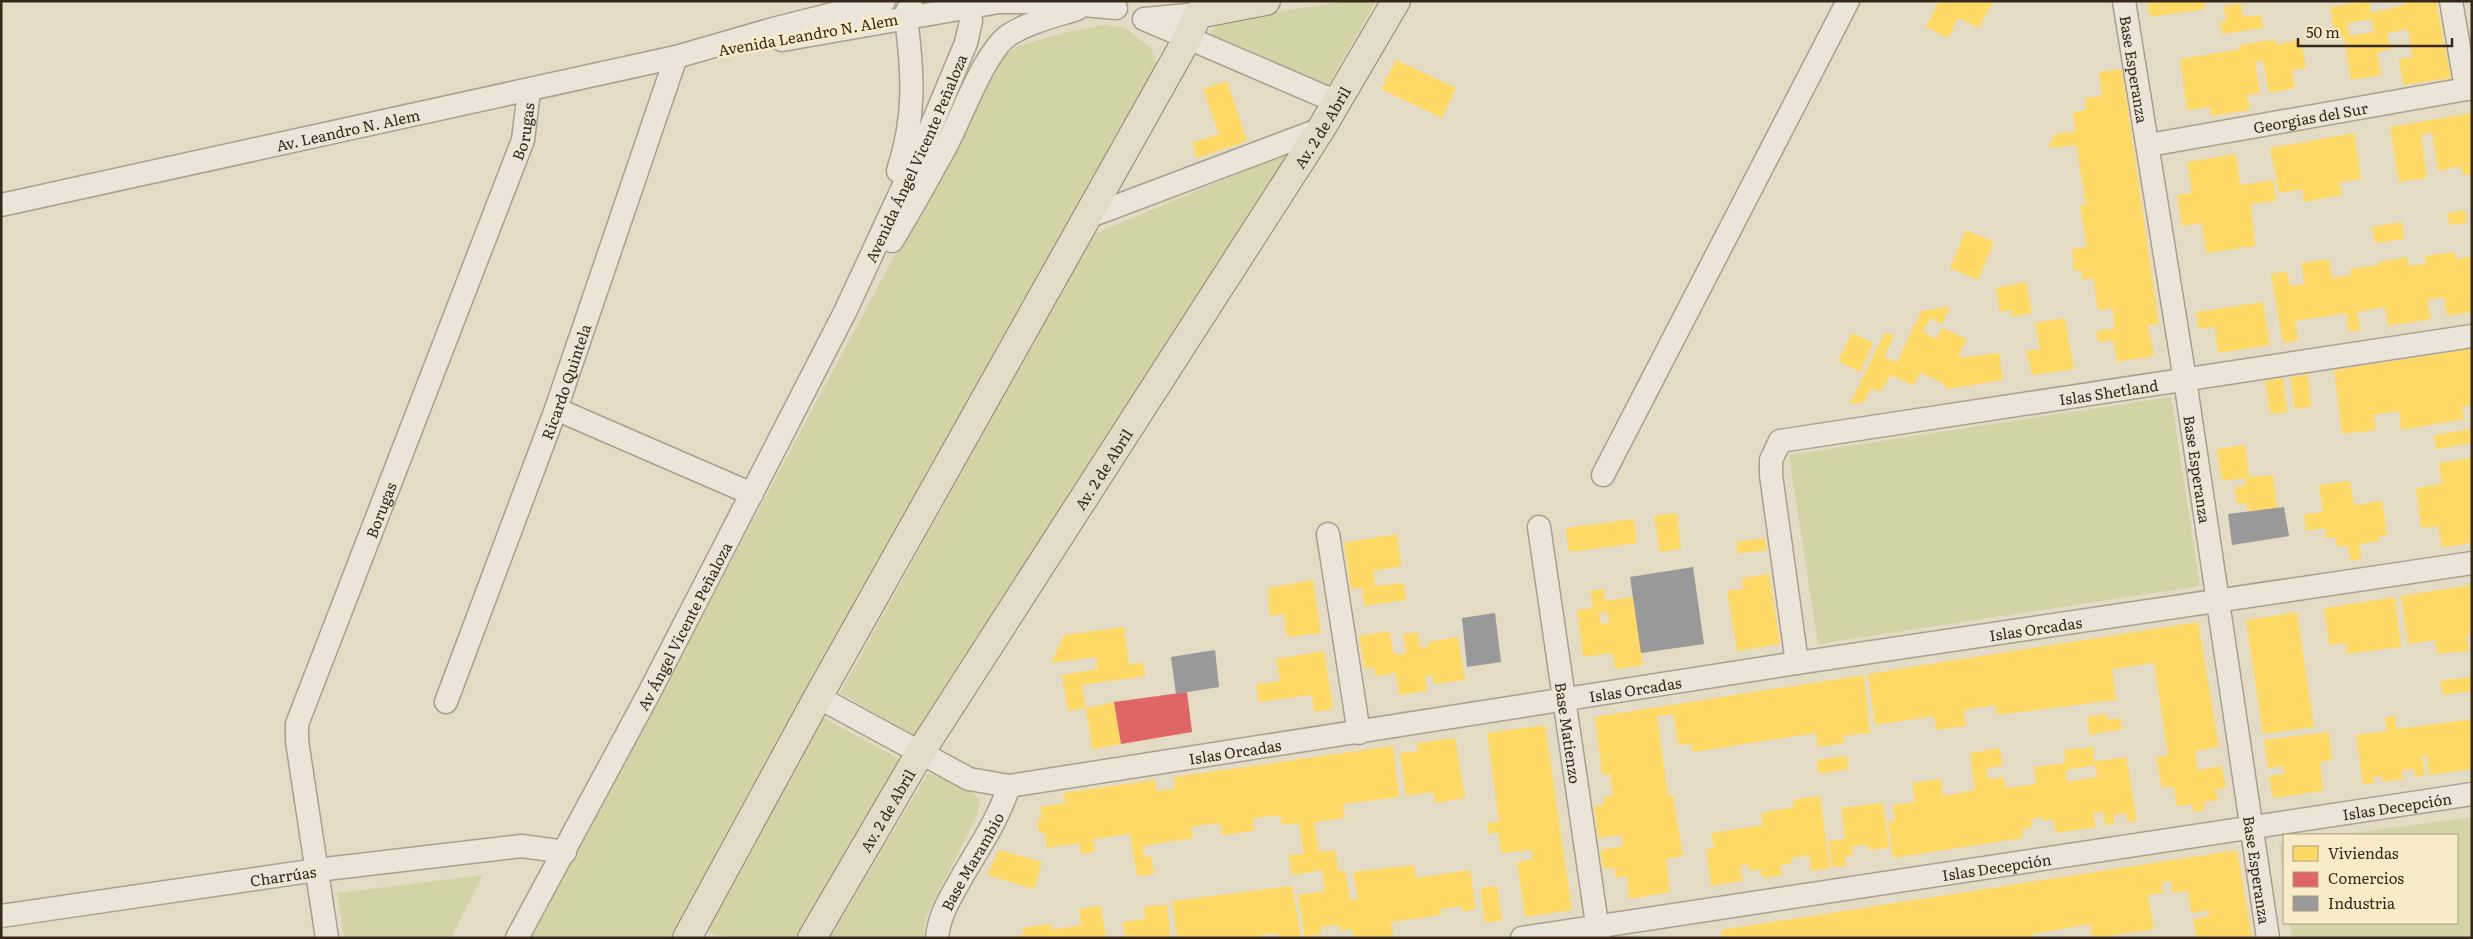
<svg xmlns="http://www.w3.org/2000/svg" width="2473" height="939" font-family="Literata,serif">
	<rect width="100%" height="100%" fill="#e4dbc5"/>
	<!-- green -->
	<path fill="#d3d4a6" d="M1347,1H1376L1329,84L1207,38L1219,21Z
		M1104,25L1124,27L1151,48L1157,66L670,938H530L999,60L1018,46L1063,33Z
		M1299,148L916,737L840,693L1092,235Z
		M2171,397L2200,586L1818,644L1789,455Z
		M824,718L903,761L795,938H729L706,932Z
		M928,773L968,788L980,800L977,816L926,917L923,938H829Z
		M2472,817V938H2292L2290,923H2457V835H2338Z
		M2284,843V881L2279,844Z
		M483,875L451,938H344L337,893Z"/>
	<!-- homes -->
	<path fill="#ffd966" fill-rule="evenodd" d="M1939,1H1993L1979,28L1958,18L1948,38L1926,27Z
		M2147,1H2204L2205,9L2150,17Z
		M2369,1L2371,13L2405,5L2404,1H2436L2451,78L2403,85L2399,59L2412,57L2408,29L2387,33L2391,49L2377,52L2381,75L2351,80L2344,37L2335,38L2330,7ZM2371,19L2374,32L2349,36L2348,23Z
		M2241,3L2243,17L2261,15L2263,28L2222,34L2220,22L2226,21L2224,6Z
		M2275,39L2276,44L2301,40L2306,68L2292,70L2295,88L2269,93L2263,60L2255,62L2260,93L2247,95L2250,110L2211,116L2210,107L2187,110L2180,59L2240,49L2239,45Z
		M1396,60L1456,88L1442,118L1381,89Z
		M2122,69L2159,324L2148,325L2154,356L2117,362L2113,340L2098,342L2096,331L2114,329L2113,308L2098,310L2093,278L2082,280L2081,270L2074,271L2072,249L2087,247L2080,206L2086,205L2076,145L2048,148L2055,134L2075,132L2073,112L2086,110L2085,98L2102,96L2099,72Z
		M1227,81L1247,141L1197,158L1192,143L1219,134L1203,89Z
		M2472,113V174L2463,175L2461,166L2438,171L2432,132L2421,135L2427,178L2399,182L2390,127Z
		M2354,133L2361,179L2339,182L2342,195L2304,202L2302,189L2279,193L2270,148Z
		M2236,154L2240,185L2273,180L2276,201L2251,204L2255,246L2206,253L2202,223L2182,226L2177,195L2192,193L2187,162Z
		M2465,210L2467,223L2449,225L2447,213Z
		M2402,222L2404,239L2375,243L2372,227Z
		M1966,230L1994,242L1978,280L1950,268Z
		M2454,252L2456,259L2472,256V312L2447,316L2444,297L2427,300L2431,319L2418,321L2388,326L2385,307L2357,312L2360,330L2349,332L2346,313L2295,321L2298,340L2283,343L2271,274L2287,271L2290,286L2305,284L2301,263L2329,259L2332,278L2351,275L2350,269L2379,265L2378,262L2407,257L2409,266L2426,264L2425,256Z
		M2026,282L2032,313L2012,317L2011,310L2000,312L1996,288Z
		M2263,302L2270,345L2218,353L2215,327L2199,329L2196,312Z
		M1950,307L1942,324L1930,318L1923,332L1936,339L1942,328L1967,339L1958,358L1999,353L2003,380L1946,389L1944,384L1920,372L1914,386L1891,375L1880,392L1871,388L1864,402L1850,404L1885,332L1894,336L1884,357L1897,362L1921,311Z
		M2065,318L2074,369L2032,375L2026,351L2040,349L2035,323Z
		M1852,333L1873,343L1860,372L1838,361Z
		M2472,349V405L2462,407L2464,419L2401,430L2399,411L2374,415L2376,430L2342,434L2334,370Z
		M2308,374L2311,407L2295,409L2290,377Z
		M2283,378L2287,412L2270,414L2265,381Z
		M2472,429V443L2436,449L2434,435Z
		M2245,445L2249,477L2273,475L2277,508L2248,511L2246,503L2237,504L2234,487L2246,486L2245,478L2222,481L2217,449Z
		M2472,458V543L2442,547L2438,526L2421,528L2416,488L2442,484L2439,463Z
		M2350,481L2354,505L2382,501L2387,535L2378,537L2379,541L2359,544L2361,559L2350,561L2348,545L2337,547L2336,538H2326L2325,528L2306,531L2304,514L2323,512L2319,485Z
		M1677,513L1681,549L1660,552L1654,516Z
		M1634,519L1637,543L1569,552L1566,528Z
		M1397,534L1401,566L1373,571L1375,586L1404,583L1406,600L1364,606L1362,588L1351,589L1344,543Z
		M1765,538L1767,550L1738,554L1736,542Z
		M1769,574L1780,644L1737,651L1727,591L1743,589L1742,578Z
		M1313,580L1321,633L1287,637L1284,614L1270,616L1268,588Z
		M2472,585V634L2466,635L2469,651L2437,654L2435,640L2408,644L2401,596Z
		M1604,589L1605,601L1633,597L1643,665L1615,669L1612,653L1583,657L1577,610L1593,608L1590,591ZM1607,612L1609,623L1601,624L1599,613Z
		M2395,597L2401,647L2347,654L2346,643L2329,645L2324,608Z
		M2297,612L2314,727L2263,734L2246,620Z
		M2198,622L2219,747L2195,751L2198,770L2222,766L2226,788L2215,789L2218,800L2204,802L2205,810L2193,812L2192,804L2177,806L2173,786L2162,788L2156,757L2168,755L2154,663L2112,669L2116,700L1997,715L1995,705L1964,710L1966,726L1936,730L1934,716L1875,725L1868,674Z
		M1124,627L1129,664L1143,663L1145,676L1082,685L1086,708L1068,711L1062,675L1097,669L1096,657L1051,663L1064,635Z
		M1389,631L1394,655L1406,653L1403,634L1418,632L1420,648L1428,647V642L1458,637L1465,680L1434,684L1432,675L1425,676L1427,691L1399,695L1396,673L1375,676L1374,667L1364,669L1359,636Z
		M1324,651L1333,709L1314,712L1312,695L1259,702L1256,684L1280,681L1276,659Z
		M1864,675L1870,733L1843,736L1844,743L1818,747L1816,733L1693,752L1691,744L1678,745L1673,714L1657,716L1668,796L1673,795L1683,856L1666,859L1670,892L1629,899L1627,876L1616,878L1614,867L1603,869L1600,850L1623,846L1621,835L1598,838L1594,806L1604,805L1603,797L1613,796L1610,774L1602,775L1595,717Z
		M2471,677L2472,691L2443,695L2440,681Z
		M1114,702L1121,744L1092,749L1086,708Z
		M2106,714L2107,720L2120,718L2122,729L2090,735L2087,717Z
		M2395,716L2397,729L2472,719V769L2429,775L2427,755H2422L2425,776L2415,777L2414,769L2402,770L2403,779L2383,782L2382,776L2373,777L2374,783L2363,785L2356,735L2387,731L2385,718Z
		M1545,725L1572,910L1525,917L1517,862L1532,860V850L1501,853L1498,832L1489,834L1487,823L1499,821L1487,733Z
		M2329,732L2332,760L2320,762L2323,791L2273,798L2269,776L2284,774L2283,766L2268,768L2264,740Z
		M1455,738L1465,798L1435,803L1433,792L1406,796L1400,753L1418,751L1417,743Z
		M1393,746L1399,797L1343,804L1345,818L1314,822L1319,852L1335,850L1338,871L1345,870L1350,900L1358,899L1353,872L1414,865L1416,878L1470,870L1476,909L1462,912V906L1440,909L1441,915L1391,922L1393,936L1354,938L1352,929L1341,931L1338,925L1320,927L1321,934L1305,937L1298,895L1325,891L1322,870L1292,875L1288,855L1304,854L1299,823L1281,825V815L1253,818L1254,831L1222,835L1220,823L1191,827L1193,838L1143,846L1144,857L1151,856L1154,874L1137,876L1130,834L1093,839L1095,852L1081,854L1079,843L1047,848L1044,832L1039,833L1037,819H1042L1040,807L1065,803L1063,793L1155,780L1157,791L1175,789L1174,777Z
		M2093,747L2094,762L2126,757L2137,820L2128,822L2126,813L2114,815V824L2105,825L2103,812L2093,813L2096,827L2056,833L2053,819L2042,821V817L2031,819L2032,827L2022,829L2023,838L1893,858L1888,822L1895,821L1893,805L1915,802L1912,783L1941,779L1943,796L1975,790L1970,753L2000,748L2002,766L1986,768L1988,779L2004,777L2005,788L2036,784L2034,767L2065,763L2064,750ZM2095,765L2097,777L2067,782L2066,770Z
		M1847,756L1848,769L1819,774L1817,760Z
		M1820,796L1830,868L1811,871L1809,855L1791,858L1792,863L1780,865L1782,875L1763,878L1760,869L1749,871V864L1740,866L1742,881L1711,886L1706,849L1714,848L1711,833L1763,825L1761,813L1794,807L1793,800Z
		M1883,803L1889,848L1869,850L1868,845L1852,846L1853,855L1845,856L1846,866L1832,867L1829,841L1845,839L1841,808Z
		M999,850L1042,862L1034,889L987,875Z
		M2237,850L2252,938H2196L2193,919L2209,916V910L2191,913L2188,891L2172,893L2171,881L2162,882L2163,893L2148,895L2154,929L2096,938H2092L2090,924L2032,934V938H1722L1721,930Z
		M1292,886L1301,937L1279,938L1278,933L1260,935V938H1177L1172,901Z
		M1497,886L1502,920L1485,923L1480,888Z
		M1167,904L1170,938H1120L1125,936L1123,922L1145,919L1144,907Z
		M1101,906L1106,938H1007L1024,934L1022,928L1051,924L1052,930L1081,925L1079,909Z"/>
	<!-- shops -->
	<path fill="#e06666" d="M1187,692L1192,732L1121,744L1114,702Z"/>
	<!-- industry -->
	<path fill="#999" d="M2284,507L2289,536L2232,545L2228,514Z
		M1693,567L1704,644L1641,653L1630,577Z
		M1495,613L1501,662L1467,667L1462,618Z
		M1215,650L1219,687L1176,694L1171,657Z"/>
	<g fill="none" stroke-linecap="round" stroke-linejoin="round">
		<defs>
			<g id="minor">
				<path id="s1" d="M2124,1L2185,380L2268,938"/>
				<path d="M2451,1L2466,89"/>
				<path d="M1144,19L1337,102"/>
				<path d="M1145,19L1198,14L1201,1"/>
				<path d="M782,40L999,2H1051L1116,8"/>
				<path id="s2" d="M2149,145L2472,88"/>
				<path d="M898,171C916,116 913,73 906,18L907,11L911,4"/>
				<path id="s3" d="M1,205L676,57L773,29L884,1"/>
				<path d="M1085,218L1321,129"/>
				<path d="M892,241C911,210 928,179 945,148C961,119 984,52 1009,35C1029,22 1055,16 1077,9"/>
				<path d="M556,409L752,494"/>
				<path d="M1603,475L1848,1"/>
				<path id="s4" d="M1539,527L1599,938"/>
				<path d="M1328,534L1359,733"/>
				<path id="s5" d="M1797,663L1771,475V460L1780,441L2472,336"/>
				<path id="s6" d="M818,697L969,779L1009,786L1797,663L2472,563"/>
				<path id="s7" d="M446,702L556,409L676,57"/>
				<path id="s8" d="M1,916L317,870L522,846L565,852"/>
				<path id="s9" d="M327,938L297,741V724L523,140L529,91"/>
				<path id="s10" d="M517,938L648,695L845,312L930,129L966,43L971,21L969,1"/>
				<path id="s11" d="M937,938C939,914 952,895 963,875C980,846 999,818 1009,786"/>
				<path id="s12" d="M1522,938L2472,794"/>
			</g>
			<g id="major">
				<path d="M687,938L818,697L1187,39L1198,14L1266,1"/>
				<path id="s13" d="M812,938L920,753L1321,129L1396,1"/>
			</g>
		</defs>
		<!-- minor casing -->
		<use href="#minor" stroke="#a89f8f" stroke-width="25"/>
		<!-- major casing -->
		<use href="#major" stroke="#8d8576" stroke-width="30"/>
		<!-- minor -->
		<use href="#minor" stroke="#eae5d8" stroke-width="22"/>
		<!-- major -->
		<use href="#major" stroke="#e2dbc8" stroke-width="28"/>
	</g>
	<g text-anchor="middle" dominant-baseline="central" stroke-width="5" stroke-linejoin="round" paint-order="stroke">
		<!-- street labels -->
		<g font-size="15" fill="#352719" stroke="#f8ebc8">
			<text transform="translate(808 34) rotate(-10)">Avenida Leandro N. Alem</text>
			<text stroke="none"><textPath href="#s1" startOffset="69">Base Esperanza</textPath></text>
			<text stroke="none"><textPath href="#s2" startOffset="164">Georgias del Sur</textPath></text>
			<text stroke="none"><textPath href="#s13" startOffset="958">Av. 2 de Abril</textPath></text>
			<text stroke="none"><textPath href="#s3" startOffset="355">Av. Leandro N. Alem</textPath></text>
			<text stroke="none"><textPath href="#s9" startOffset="851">Borugas</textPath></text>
			<text stroke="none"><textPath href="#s10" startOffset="876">Avenida Ángel Vicente Peñaloza</textPath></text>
			<text stroke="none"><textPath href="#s7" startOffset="342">Ricardo Quintela</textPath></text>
			<text stroke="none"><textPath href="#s5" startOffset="558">Islas Shetland</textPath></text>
			<text stroke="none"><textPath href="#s13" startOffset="552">Av. 2 de Abril</textPath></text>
			<text stroke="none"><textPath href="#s1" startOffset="474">Base Esperanza</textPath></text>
			<text stroke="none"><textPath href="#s9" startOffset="446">Borugas</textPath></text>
			<text stroke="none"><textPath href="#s10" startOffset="354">Av Ángel Vicente Peñaloza</textPath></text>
			<text stroke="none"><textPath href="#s6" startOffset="1251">Islas Orcadas</textPath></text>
			<text stroke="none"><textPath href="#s6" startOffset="846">Islas Orcadas</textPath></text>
			<text stroke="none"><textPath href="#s4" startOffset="208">Base Matienzo</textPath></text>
			<text stroke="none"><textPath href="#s6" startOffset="441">Islas Orcadas</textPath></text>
			<text stroke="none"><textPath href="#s12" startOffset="885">Islas Decepción</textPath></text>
			<text stroke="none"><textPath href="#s13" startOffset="148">Av. 2 de Abril</textPath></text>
			<text stroke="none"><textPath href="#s11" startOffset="85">Base Marambio</textPath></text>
			<text stroke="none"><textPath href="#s12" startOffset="480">Islas Decepción</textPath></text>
			<text stroke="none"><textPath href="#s1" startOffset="879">Base Esperanza</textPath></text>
			<text stroke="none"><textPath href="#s8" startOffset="285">Charrúas</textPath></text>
		</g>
	</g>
	<!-- border -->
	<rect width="2473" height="939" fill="none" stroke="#352719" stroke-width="5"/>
	<!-- legend -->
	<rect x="2283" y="834" width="175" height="90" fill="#f8ebc8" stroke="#aa9d82"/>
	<rect x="2293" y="846" width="25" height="15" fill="#ffd966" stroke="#aa9d82"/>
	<text x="2328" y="859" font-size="15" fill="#352719">Viviendas</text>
	<rect x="2293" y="872" width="25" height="15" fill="#e06666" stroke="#aa9d82"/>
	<text x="2328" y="884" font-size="15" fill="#352719">Comercios</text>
	<rect x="2293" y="896" width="25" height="15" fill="#999999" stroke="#aa9d82"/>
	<text x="2328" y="909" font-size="15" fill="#352719">Industria</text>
	<!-- scale -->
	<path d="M2298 38v8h154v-8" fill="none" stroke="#352719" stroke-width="2.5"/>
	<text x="2306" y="38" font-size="15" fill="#352719" stroke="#f8ebc8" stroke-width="4" paint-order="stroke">50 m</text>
</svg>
